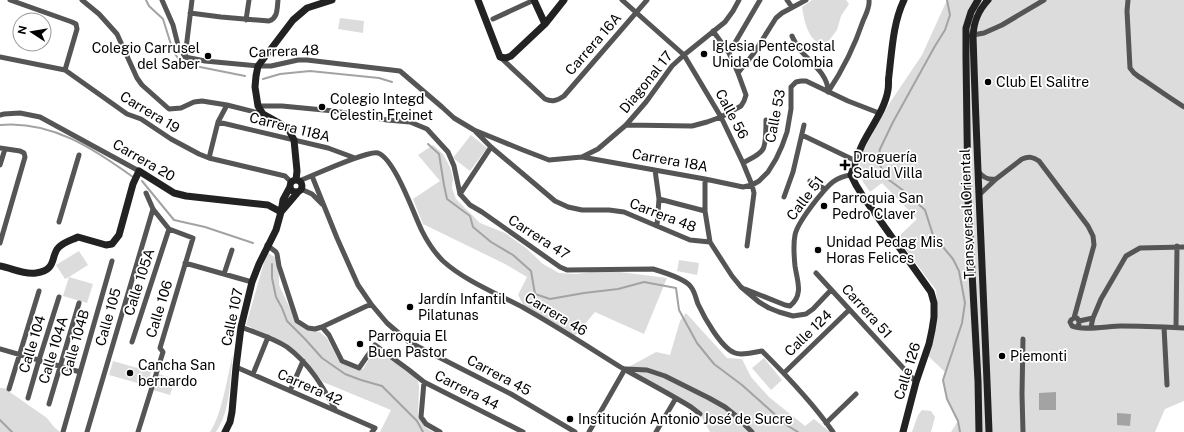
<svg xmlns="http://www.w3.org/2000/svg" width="1184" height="432" font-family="'Public Sans',sans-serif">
	<rect width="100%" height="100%" fill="#fff"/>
	<!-- green -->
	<path fill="#dcdcdc" d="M812,0H846L849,4L841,16L837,30L827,43C809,47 804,20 802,7Z
		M947,0H1184V401L1165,409L1155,432H951L958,421C950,406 940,390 945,372L927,355L937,303L936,290L897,238L917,219L882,183L870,192L863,182L860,170V161L863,151L889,104L922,55Z
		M340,18L364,21L363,33L338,29Z
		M471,135L487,148L470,171L453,158Z
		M433,145L443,154L450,167L453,178L452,188L456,199L480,223L505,233L526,248L543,264L559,273L576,274L604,270L667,278L644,334L595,312L574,337L525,308L518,295L527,277L505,264L423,224L413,199L440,181L418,155Z
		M79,251L88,265L69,277L93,284L87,303L63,296L69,277L65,279L56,265Z
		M267,252L276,258L279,272V285L295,319L307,330L320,332L327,338L337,357L341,362L357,370L363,369L376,348L408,372L418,381L419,387L418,417L425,427L433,432H380L391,410L323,382L303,357L289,346L246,325Z
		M679,260L699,263L697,275L677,271Z
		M686,313L727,358L742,359L751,377L769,397L805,426L814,419L830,432H710L700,414L625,369L656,352L670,355L680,321Z
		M233,353C230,378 231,410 216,432H210C222,415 228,374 233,353Z
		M764,358L782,380L771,390L752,368Z
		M113,361L151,372L148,386L109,375Z
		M158,374L175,379L170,395L153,390Z
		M0,388H4L47,418L54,427L60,432H0Z
		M922,410L931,411L935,417L931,432H912L918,415Z"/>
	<!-- water -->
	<path fill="#a3a3a3" d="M1056,392V410H1039V393Z
		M1117,413L1131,414L1130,426L1117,425Z"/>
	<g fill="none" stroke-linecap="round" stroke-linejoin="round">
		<!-- stream -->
		<path stroke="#a3a3a3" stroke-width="2" d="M146,0L149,6L163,19L173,51L180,61
			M947,0L950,15L945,30L935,46L893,122L880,149L878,160L885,177L904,191L925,210L933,235L953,259L959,271L965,303L962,323L943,380L947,399L958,421L960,432
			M200,67L245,76
			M263,79L280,74L310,71L379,78L392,82
			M0,125C51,120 94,149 133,177
			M428,144L439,154L444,185L447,199L470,216L473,227L491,242L513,255L531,271L535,294L550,299L584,293L618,289L644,282L676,288L679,310L697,343L714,364L742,385L788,426L798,432
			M142,181L174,220L205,227L253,243
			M272,264V278L276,297L282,308L287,321L305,339L322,358L345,374L361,380L382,386L417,421L423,432
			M0,420L12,432"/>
		<!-- street -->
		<path stroke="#555" stroke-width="5" d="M10,0L72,22L76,24L77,29L65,70
			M82,0L99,14L117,34L137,78L142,85L169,109L181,108L194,102L202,101L227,105L263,114
			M162,0L173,25L178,45L185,57L205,61L258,66H271L298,60H307L400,71L442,107L454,118L474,130L523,150L549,160L582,157L705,179L743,187L752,185L759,181L768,172L776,159L782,146L787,132L791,109V87L796,82L801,81H806L848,101L879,113
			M622,0L684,55L721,117L743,163L752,185L754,193L747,246
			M787,0L792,7
			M1128,0L1127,11L1130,68C1135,76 1137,75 1144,80C1157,89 1170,98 1184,107
			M190,13L221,17L269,21C278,18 277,9 278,0
			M493,19L534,0
			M246,20L249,0
			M973,35L984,33L1002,25L1044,0
			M792,36C794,41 797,45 800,50C810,62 828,74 828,91
			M729,53L760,0
			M0,57L65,70L127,114L141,119L171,139L199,154L209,158L285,176L291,182
			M185,57L192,0
			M500,57L545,99C552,102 557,101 564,96L647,0
			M738,73L754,53L776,18L782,13L806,0
			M828,92C844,68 854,48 863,21C866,14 870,7 869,0
			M258,106H282L334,111L387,120L410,122L427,129L448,152L454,166L460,194L470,205L482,212L560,267L567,270L653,269C663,272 686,279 691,287C695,292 696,299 698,304C704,317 721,348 735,353C742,356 754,352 762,351C787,376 813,403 833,432
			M0,115L4,114L20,113L40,117L139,171
			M218,122L328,148L355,158
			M626,125L692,126L707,122L721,117L741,106L744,101L746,95L738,73L729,53L713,31
			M476,132L491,147L555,201L568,207L582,210H609L624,212L690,240L710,242
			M802,135L856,161
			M0,148L20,151L24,153L25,157L0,243
			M582,157L598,149L626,125L646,102L672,66L684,55L725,22L733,11L739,0
			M209,158L218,122L227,105
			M743,163C749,159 759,156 763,149C766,144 766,126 766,120
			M0,165L5,149
			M655,170L659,199L657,226
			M978,171C983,178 988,180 996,179
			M312,176L337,238L358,285L371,304L387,323L409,342L511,394L575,432
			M705,179V211L710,242L732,276L741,287L759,302L769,308L779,312L793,316L806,314L813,309L831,290
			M299,181C312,176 368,150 378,153C395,159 414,215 422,231C427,241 435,253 443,261C465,281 498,294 524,308C558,327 590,348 622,368C645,381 668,393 691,407L700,414
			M810,181L825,189
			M301,189L312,194L322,204
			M460,194L491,147
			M979,195L996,179L1022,159C1029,156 1033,157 1039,161L1088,226L1093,236L1094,245L1074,318L1071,320L1070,322L1072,326C1082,331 1109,326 1121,326C1142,326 1163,327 1184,328
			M784,197L793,172L804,125
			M659,199L705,211
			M59,222L79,155
			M267,245L276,252L277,254L279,266L297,321L308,328L315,329L322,327L371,304
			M185,263L252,282
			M816,273L916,382
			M224,274L232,250
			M745,289L785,305L790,306C804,295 797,280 795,266C794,256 793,245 795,235C797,224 810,208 817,199C828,186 834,177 851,175
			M1074,318H1077L1079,321V324L1077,327
			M1079,321L1093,318
			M241,327C256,333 273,338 287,347C310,364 323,387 336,411
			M322,327L329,335L342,361L359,368L375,345L409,370L424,382L523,432
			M1091,327L1093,318L1101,299L1126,256L1140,248L1184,247
			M1164,327L1167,385
			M1176,327L1177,246
			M132,342L169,229
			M0,349L80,372
			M236,367L375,428L372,432
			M626,369L647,370L665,376L709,398L725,407L735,415L752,432
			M784,373L849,310
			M253,374L268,337
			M424,382L421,417L426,424L440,432
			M9,389L39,291
			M290,391L303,361
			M28,398L39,360L59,297
			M49,404L79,303
			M826,423L856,394
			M63,432L112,261
			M87,432L153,209
			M138,432L163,352L160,348L193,238L169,229L153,209L146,193
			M589,432L625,369
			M656,432L676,398
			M1023,432L1022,394L1023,339"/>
		<!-- secondary -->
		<path stroke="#222" stroke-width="7" d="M478,0L500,57L506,58L511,56L545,24L564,0
			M534,0L545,24
			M978,0L971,12L966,28V58L968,200L978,381L979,432
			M988,0C978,11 974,21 973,35C977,168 984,300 989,432
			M296,180L297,171L294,140L288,128L263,114L258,106L255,87L256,76L258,66L293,20L307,8L332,0
			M290 186a6 6 0 1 1 12 0a6 6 0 1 1-12 0Z
			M281,212L298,192
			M0,266C12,268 23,275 36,273C58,270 50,255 59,247C64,242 72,240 78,237L106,245L112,244L119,235L133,184L139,171L174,193L186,196L268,205L281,212
			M225,432L230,422L232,412L236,367L241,327L252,282L259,264L276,230L281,212L283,200L290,187
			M903,432L916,382L929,344L932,330L934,317V303L931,292L864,198L856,185L851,175C855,164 858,153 863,143C871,127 885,109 888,90C889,85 888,80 889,75C892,50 893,23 904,0"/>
	</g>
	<!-- markers -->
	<g fill="#000" stroke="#fff" stroke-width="1.5">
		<circle cx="704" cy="54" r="4"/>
		<circle cx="208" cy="56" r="4"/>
		<circle cx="988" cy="82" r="4"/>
		<circle cx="322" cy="107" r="4"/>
		<path d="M843 159h4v4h4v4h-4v4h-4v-4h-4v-4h4z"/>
		<circle cx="824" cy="206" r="4"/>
		<circle cx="818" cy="250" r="4"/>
		<circle cx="410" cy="307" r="4"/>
		<circle cx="360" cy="344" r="4"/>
		<circle cx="1002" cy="356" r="4"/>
		<circle cx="130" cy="373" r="4"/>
		<circle cx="570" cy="419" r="4"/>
	</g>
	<g text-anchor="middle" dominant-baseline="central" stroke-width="3.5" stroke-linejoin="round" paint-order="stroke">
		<!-- street labels -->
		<g font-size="14" fill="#000" stroke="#fff">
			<text transform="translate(593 44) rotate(-49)">Carrera 16A</text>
			<text transform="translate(284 51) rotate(-2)">Carrera 48</text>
			<text transform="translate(646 82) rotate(-51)">Diagonal 17</text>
			<text transform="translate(150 112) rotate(31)">Carrera 19</text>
			<text transform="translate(732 114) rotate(62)">Calle 56</text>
			<text transform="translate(775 116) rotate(-79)">Calle 53</text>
			<text transform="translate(290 127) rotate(14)">Carrera 118A</text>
			<text transform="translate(144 160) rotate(30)">Carrera 20</text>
			<text transform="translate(670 160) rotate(10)">Carrera 18A</text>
			<text transform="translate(805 198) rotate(-53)">Calle 51</text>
			<text transform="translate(967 214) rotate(-92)">Transversal Oriental</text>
			<text transform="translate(663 215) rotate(21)">Carrera 48</text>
			<text transform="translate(539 237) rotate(33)">Carrera 47</text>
			<text transform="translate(139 282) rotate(-72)">Calle 105A</text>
			<text transform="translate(159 309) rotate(-73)">Calle 106</text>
			<text transform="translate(867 311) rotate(48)">Carrera 51</text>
			<text transform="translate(556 314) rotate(31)">Carrera 46</text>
			<text transform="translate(108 317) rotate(-74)">Calle 105</text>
			<text transform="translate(232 317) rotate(-78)">Calle 107</text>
			<text transform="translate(808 333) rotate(-44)">Calle 124</text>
			<text transform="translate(75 343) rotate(-74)">Calle 104B</text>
			<text transform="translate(32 344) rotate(-73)">Calle 104</text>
			<text transform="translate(53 350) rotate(-73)">Calle 104A</text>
			<text transform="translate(907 371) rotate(-73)">Calle 126</text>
			<text transform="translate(499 375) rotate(28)">Carrera 45</text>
			<text transform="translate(310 387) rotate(24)">Carrera 42</text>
			<text transform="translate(467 390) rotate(27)">Carrera 44</text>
		</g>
		<!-- poi labels -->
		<g font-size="14" fill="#000" stroke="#fff" text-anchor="start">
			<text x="712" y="46">Iglesia Pentecostal<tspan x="712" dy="16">Unida de Colombia</tspan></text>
			<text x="200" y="48" text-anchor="end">Colegio Carrusel<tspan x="200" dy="16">del Saber</tspan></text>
			<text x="996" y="82">Club El Salitre</text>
			<text x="330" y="99">Colegio Integd<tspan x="330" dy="16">Celestin Freinet</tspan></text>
			<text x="853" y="157">Droguería<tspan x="853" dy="16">Salud Villa</tspan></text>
			<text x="832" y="198">Parroquia San<tspan x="832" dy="16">Pedro Claver</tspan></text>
			<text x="826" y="242">Unidad Pedag Mis<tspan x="826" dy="16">Horas Felices</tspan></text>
			<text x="418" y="299">Jardín Infantil<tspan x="418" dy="16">Pilatunas</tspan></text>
			<text x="368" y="336">Parroquia El<tspan x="368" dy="16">Buen Pastor</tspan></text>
			<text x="1010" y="356">Piemonti</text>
			<text x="138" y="365">Cancha San<tspan x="138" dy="16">bernardo</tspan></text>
			<text x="578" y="419">Institución Antonio José de Sucre</text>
		</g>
	</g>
	<!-- north arrow -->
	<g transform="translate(32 32) rotate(282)"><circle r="19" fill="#ffffff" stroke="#999999"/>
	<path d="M0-3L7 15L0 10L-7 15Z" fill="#000000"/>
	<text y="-6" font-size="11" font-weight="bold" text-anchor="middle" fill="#000000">N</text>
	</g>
</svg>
